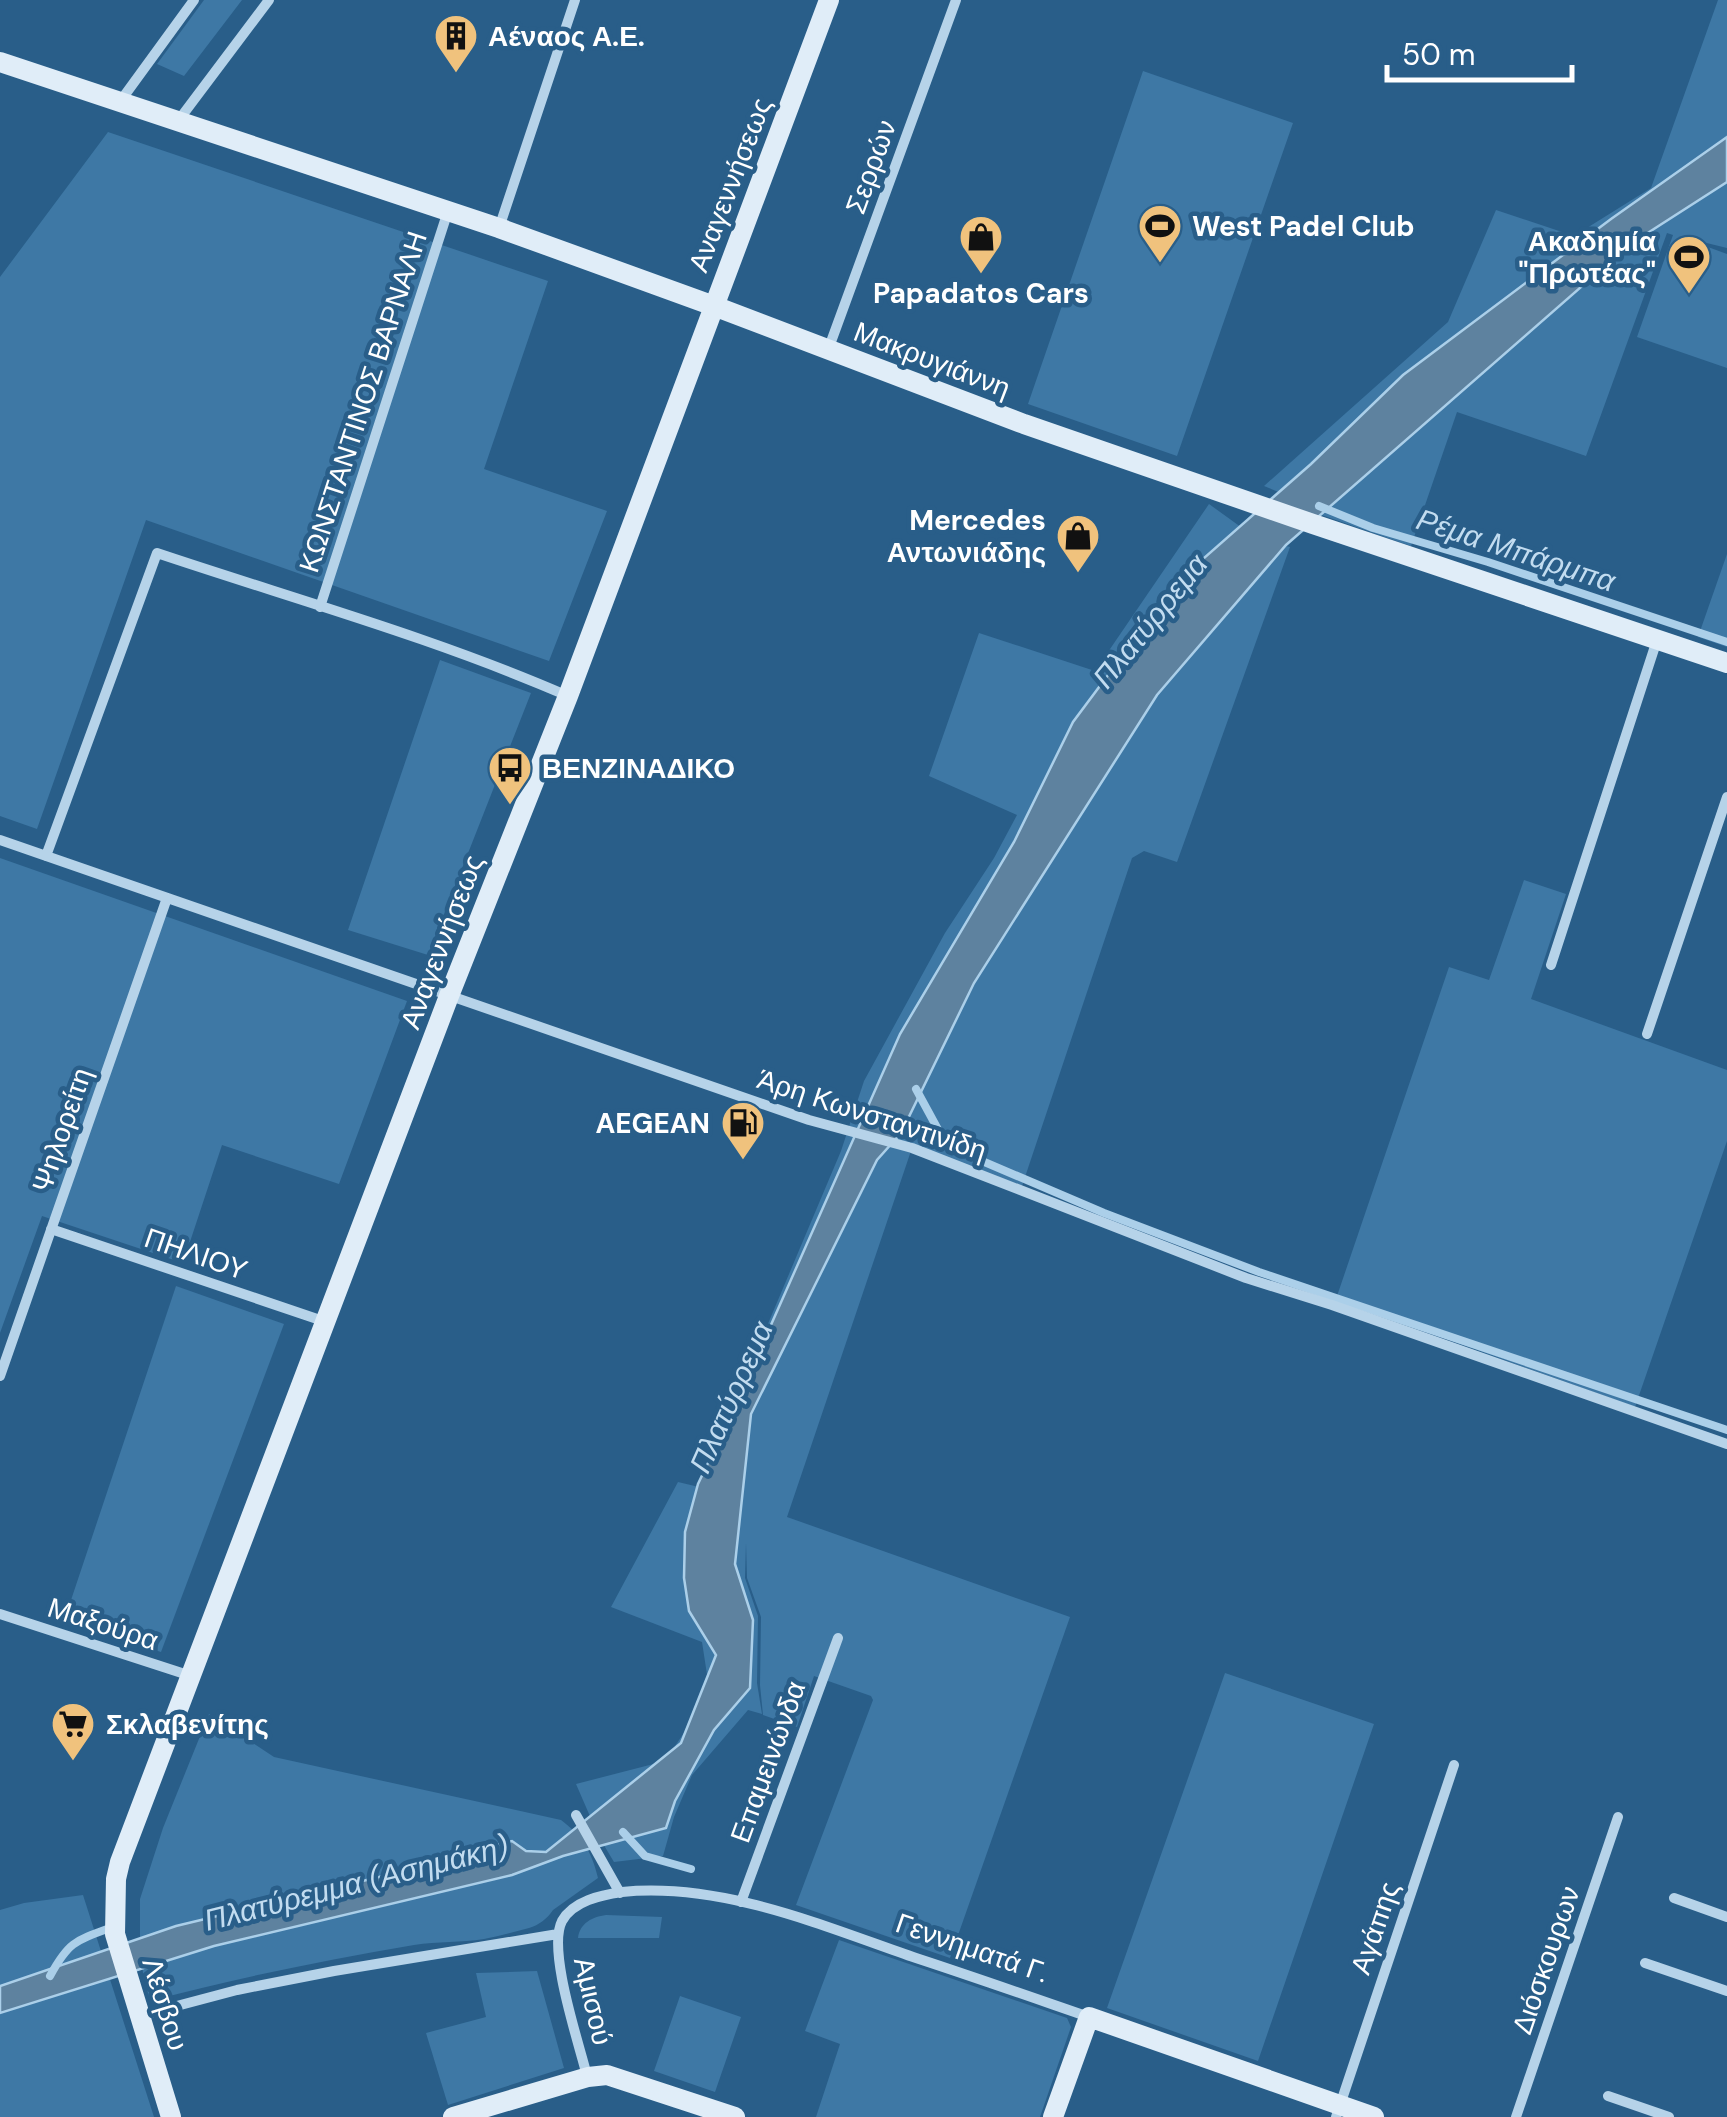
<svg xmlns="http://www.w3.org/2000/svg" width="1727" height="2117" font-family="'DM Sans',sans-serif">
	<rect width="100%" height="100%" fill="#295e89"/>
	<!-- green -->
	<path fill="#3e78a5" d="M204,0H242L184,76L157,64Z
		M1718,0H1727V248L1678,236L1727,254V368L1637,337L1673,235L1667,233L1586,456L1457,412L1411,546L1307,510L1293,498L1264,486L1448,322L1496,210L1574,236L1651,188Z
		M1143,71L1293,123L1177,456L1028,404Z
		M108,132L548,281L484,469L607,511L549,661L146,520L37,829L0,816V277Z
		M1209,504L1245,530L1266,541L1290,547L1177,862L1144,851L1132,858L1022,1186L913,1145L787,1517L1070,1617L950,1958L796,1905L873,1700L871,1696L814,1676L797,1727L763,1715L760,1685L761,1617L747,1578L746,1543L745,1578L758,1616L757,1683L762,1714L748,1710L692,1775L674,1817L663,1856L614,1862L599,1837L576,1784L665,1761L710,1694L702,1642L611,1607L678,1482L699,1487L841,1151L864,1081L945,933L994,858L1017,815L929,776L979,633L1095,671Z
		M1727,554V647L1698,637Z
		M440,660L531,693L428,955L348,930Z
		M0,858L407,1001L339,1184L222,1145L183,1263L42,1216L0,1333Z
		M1524,880L1566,894L1531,999L1727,1070V1141L1635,1407L1336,1299L1449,967L1489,980Z
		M176,1286L284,1324L161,1652L64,1621Z
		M1225,1673L1374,1724L1258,2061L1107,2008Z
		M209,1714L274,1757L561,1820C582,1836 592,1852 598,1878L553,1910C547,1919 539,1925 529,1928C514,1932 499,1936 484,1939C461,1943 438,1941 414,1945C325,1960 237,1978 150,2001L143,1973L140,1945V1899L163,1828Z
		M83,1895L154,2117H0V1910L24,1903Z
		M606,1915L662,1917L659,1938H578C580,1923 592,1917 606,1915Z
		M839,1940L1067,2018L1071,2027L1040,2117H816L840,2044L805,2031Z
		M537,1971L564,2068L448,2105L426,2033L486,2017L476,1973Z
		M680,1996L741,2017L715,2092L654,2071Z"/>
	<!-- water -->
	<path fill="#5e829f" stroke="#abcfe9" stroke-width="2.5" d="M1727,137V182L1629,245L1286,545L1157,695L974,983L901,1133L877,1160L751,1414L735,1564L753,1620L750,1688L714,1730L675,1801L666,1828L563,1856L512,1875L214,1946L0,2013V1986L176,1926L379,1877L512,1841L526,1851L546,1852L681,1743L716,1655L689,1611L684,1578L685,1532L698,1484L731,1415L900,1034L1014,842L1073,722L1179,580L1311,464L1403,375L1611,219Z"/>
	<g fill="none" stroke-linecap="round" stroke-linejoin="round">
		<!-- stream -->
		<path stroke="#abcfe9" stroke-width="8" d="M1319,506L1373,528L1488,562L1727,642
			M916,1089L947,1146L1104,1213L1259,1272L1727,1430
			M623,1832L645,1856L691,1869
			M50,1976C68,1943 74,1941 110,1928"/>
		<!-- street -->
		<path stroke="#b6d3e9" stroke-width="10" d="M119,103L194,0
			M178,121L269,0
			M499,228L575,0
			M828,350L956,0
			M320,607L448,211
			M0,840L809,1120L912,1148L1246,1278L1332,1305L1727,1444
			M46,856L157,553C294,599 435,638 568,696
			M1551,965L1657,640
			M1647,1034L1727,797
			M51,1229L326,1322
			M0,1376L167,898
			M0,1614L191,1676
			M576,1815L620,1893
			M1674,1898L1727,1917
			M741,1902L838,1638
			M1645,1963L1727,1991
			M139,2016L237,1990L334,1971L558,1934
			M587,2076C579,2043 547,1950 562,1921C573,1901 601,1895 622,1892C722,1882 823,1926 916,1958C974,1977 1031,1997 1089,2017
			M1608,2096L1669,2117
			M1336,2117L1454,1765
			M1516,2117L1618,1817"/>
		<!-- secondary -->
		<path stroke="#e0edf8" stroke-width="20" d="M0,62L499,228L714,306L1024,424L1313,524L1727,663
			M171,2117L115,1934L116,1879L120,1862L449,996L568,696L829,0
			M453,2117L588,2077L607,2075L735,2117
			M1053,2117L1089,2017L1374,2117"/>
	</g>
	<!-- icons -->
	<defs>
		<symbol id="building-pin" viewBox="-11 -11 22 30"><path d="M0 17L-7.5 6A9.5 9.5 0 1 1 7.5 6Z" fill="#f0c27d" stroke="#295e89"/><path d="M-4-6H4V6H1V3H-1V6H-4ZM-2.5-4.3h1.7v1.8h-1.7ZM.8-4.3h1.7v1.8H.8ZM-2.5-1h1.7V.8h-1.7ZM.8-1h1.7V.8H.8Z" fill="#111"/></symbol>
		<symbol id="stadium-pin" viewBox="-11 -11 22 30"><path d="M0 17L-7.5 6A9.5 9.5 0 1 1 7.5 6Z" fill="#f0c27d" stroke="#295e89"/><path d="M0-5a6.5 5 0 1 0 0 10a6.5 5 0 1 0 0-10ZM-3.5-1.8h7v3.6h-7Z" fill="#111"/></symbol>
		<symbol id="shop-pin" viewBox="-11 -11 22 30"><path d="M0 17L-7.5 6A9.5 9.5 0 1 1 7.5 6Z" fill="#f0c27d" stroke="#295e89"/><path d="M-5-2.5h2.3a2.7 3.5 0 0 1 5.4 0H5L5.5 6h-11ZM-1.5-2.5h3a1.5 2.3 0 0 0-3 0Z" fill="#111"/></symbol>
		<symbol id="bus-pin" viewBox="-11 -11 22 30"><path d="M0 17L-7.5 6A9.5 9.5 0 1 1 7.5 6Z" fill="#f0c27d" stroke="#295e89"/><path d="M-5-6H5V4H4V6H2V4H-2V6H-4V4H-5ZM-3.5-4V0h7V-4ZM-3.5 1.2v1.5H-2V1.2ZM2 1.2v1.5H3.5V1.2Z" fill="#111"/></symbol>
		<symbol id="fuel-pin" viewBox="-11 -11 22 30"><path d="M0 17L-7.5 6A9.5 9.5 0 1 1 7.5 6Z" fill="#f0c27d" stroke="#295e89"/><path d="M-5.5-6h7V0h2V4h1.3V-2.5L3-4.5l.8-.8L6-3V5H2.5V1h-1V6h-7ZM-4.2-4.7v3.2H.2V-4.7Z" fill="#111"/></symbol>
		<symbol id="supermarket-pin" viewBox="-11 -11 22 30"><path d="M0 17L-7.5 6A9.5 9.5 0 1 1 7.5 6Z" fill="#f0c27d" stroke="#295e89"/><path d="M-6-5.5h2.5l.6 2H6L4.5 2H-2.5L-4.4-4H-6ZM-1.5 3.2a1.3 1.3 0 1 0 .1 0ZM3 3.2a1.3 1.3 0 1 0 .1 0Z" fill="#111"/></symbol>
	</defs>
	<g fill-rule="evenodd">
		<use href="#building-pin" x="431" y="11" width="50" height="68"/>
		<use href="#stadium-pin" x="1135" y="201" width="50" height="68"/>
		<use href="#shop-pin" x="956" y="212" width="50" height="68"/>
		<use href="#stadium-pin" x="1664" y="232" width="50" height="68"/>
		<use href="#shop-pin" x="1053" y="511" width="50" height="68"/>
		<use href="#bus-pin" x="485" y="743" width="50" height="68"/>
		<use href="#fuel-pin" x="718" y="1098" width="50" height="68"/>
		<use href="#supermarket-pin" x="48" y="1699" width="50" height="68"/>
	</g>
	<g text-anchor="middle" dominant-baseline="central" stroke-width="9" stroke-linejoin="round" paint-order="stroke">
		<!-- poi labels -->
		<g font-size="28" font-weight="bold" fill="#fff" stroke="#295e89" text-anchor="start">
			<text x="488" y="36">Αέναος Α.Ε.</text>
			<text x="1192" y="226">West Padel Club</text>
			<text x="1656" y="241" text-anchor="end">Ακαδημία<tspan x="1656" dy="32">"Πρωτέας"</tspan></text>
			<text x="981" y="293" text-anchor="middle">Papadatos Cars</text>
			<text x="1046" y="520" text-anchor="end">Mercedes<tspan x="1046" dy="32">Αντωνιάδης</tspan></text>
			<text x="542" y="768">ΒΕΝΖΙΝΑΔΙΚΟ</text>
			<text x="710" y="1123" text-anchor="end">AEGEAN</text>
			<text x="106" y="1724">Σκλαβενίτης</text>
		</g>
		<!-- street labels -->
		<g font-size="28" fill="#fff" stroke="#295e89">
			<text transform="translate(871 167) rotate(-70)">Σερρών</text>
			<text transform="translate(730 185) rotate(-69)">Αναγεννήσεως</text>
			<text transform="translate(932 360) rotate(21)">Μακρυγιάννη</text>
			<text transform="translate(363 402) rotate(-72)">ΚΩΝΣΤΑΝΤΙΝΟΣ ΒΑΡΝΑΛΗ</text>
			<text transform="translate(442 942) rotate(-69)">Αναγεννήσεως</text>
			<text transform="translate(872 1115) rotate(18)">Άρη Κωνσταντινίδη</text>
			<text transform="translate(62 1130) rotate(-71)">Ψηλορείτη</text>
			<text transform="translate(196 1254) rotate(19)">ΠΗΛΙΟΥ</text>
			<text transform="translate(103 1624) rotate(18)">Μαξούρα</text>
			<text transform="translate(768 1762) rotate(-70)">Επαμεινώνδα</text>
			<text transform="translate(1375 1928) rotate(-71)">Αγάπης</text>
			<text transform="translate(972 1948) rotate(19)">Γεννηματά Γ.</text>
			<text transform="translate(1546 1960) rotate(-71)">Διόσκουρων</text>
			<text transform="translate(593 2001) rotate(77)">Αμισού</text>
			<text transform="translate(165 2004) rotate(73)">Λέσβου</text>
		</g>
		<!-- water labels -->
		<g font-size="30" font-style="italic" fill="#c2dcf0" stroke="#295e89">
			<text transform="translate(1516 550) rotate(18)">Ρέμα Μπάρμπα</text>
			<text transform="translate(1150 621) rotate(-51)">Πλατύρρεμα</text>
			<text transform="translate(731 1397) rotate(-66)">Πλατύρρεμα</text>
			<text transform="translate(356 1883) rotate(-14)">Πλατύρεμμα (Ασημάκη)</text>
		</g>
	</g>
	<!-- scale -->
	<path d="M1387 65v15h185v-15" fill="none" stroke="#ffffff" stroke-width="5"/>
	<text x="1402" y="65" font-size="30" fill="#ffffff" stroke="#295e89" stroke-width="8" paint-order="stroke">50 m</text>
</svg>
